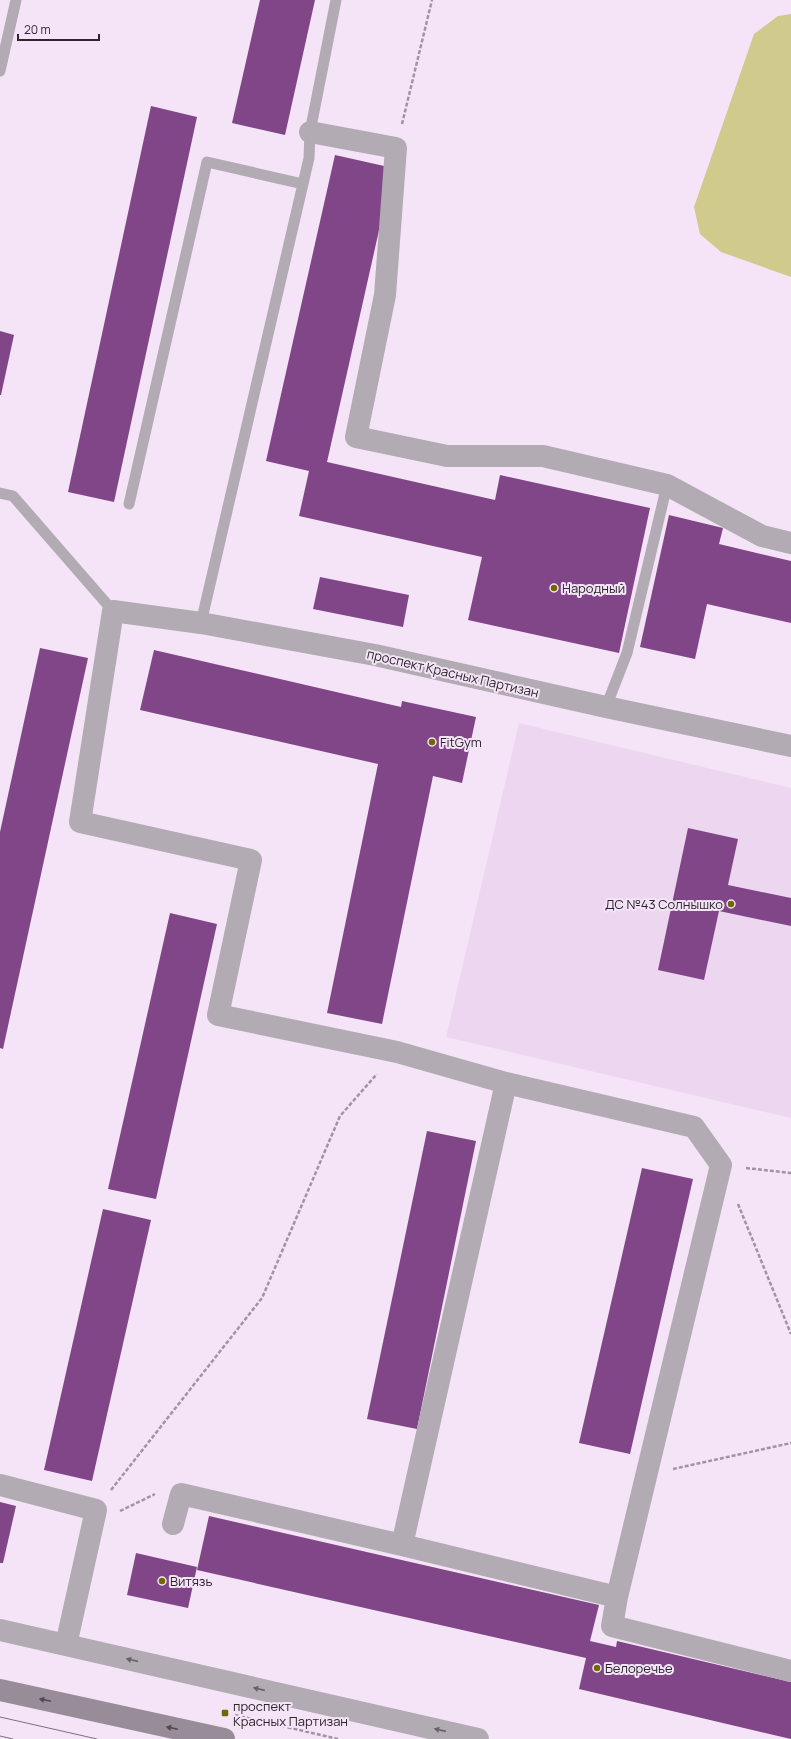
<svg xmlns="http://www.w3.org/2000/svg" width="791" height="1739" font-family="Manrope,sans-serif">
	<rect width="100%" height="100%" fill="#f5e4f7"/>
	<!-- built -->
	<path fill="#edd7f0" d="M519,723L791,788V1118L446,1037Z"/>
	<!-- green -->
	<path fill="#d0ca8d" d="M791,14V277L721,252L700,234L694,207L754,34L778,16Z"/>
	<!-- building -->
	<path fill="#804688" d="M260,0H315L285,135L232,123Z
		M151,106L197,117L114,502L68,492Z
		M335,155L393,168L327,462L495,500L500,475L650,508L619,653L468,620L482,557L299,516L309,471L266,461Z
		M0,331L14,335L1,395H0Z
		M669,515L723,528L719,544L791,561V623L707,604L695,659L640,647Z
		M320,577L409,595L403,627L313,609Z
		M40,648L88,658L3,1049L0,1048V832Z
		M154,650L401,707L402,701L476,717L462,783L433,776L382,1024L327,1013L378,764L140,710Z
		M688,828L738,839L728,885L791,898V926L719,911L704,980L658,970Z
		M170,913L217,924L156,1199L108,1189Z
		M427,1131L476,1141L417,1429L367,1419Z
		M642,1168L693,1179L630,1454L579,1443Z
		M103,1209L151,1220L92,1481L44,1470Z
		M0,1502L16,1506L3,1563H0Z
		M209,1516L599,1605L590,1641L616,1647L617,1641L791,1682V1739L579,1689L586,1658L197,1570Z
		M136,1553L197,1567L188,1608L127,1595Z"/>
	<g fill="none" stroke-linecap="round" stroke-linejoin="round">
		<!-- path -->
		<path stroke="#a094a2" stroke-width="2.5" stroke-dasharray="4 2" stroke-linecap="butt" d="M402,124L432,0
			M746,1168L791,1173
			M738,1204L791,1334
			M673,1469L791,1443
			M111,1490L262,1298L340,1116L377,1074
			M120,1511L155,1494
			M235,1715L338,1739"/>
		<!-- lane -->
		<path stroke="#b2abb3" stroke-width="11" d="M0,71L16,0
			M0,493L13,496L113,611
			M129,504L207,162L303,184
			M201,623L309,158L310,132L336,0
			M606,707L627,653L667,485"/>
		<!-- street -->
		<path stroke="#b2abb3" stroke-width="22" d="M310,132L396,148L385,295L356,437L447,456H543L667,485L762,536L791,543
			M0,1485L96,1510L66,1645
			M173,1524L181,1494L402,1545L617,1597L612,1626L791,1671
			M402,1545L506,1083
			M617,1597L721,1165L694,1127L506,1083L397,1052L218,1015L251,860L80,822L113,611L201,623L375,655L606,707L791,746
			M0,1630L478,1739"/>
		<!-- secondary -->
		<path stroke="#978c98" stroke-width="22" d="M0,1690L224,1739"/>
		<!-- tram -->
		<path stroke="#7b707c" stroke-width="1" d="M0,1717L97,1739
			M0,1736L13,1739"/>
	</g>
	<!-- one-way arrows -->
	<defs><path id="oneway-solid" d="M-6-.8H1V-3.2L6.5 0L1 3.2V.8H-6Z"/></defs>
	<g fill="#686169">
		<use href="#oneway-solid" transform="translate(132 1660) rotate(-167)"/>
		<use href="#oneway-solid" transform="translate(259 1689) rotate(-167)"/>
		<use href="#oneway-solid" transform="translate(440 1730) rotate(-167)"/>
	</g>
	<g fill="#514952">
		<use href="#oneway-solid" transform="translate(45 1700) rotate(-168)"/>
		<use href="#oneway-solid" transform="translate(172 1728) rotate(-168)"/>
	</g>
	<!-- markers -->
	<g fill="#716800" stroke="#f5e4f7" stroke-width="1.5">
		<circle cx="554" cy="588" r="4"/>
		<circle cx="432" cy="742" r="4"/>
		<circle cx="731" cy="904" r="4"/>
		<circle cx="162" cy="1581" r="4"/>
		<circle cx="597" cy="1668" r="4"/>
		<rect x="221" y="1709" width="8" height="8" rx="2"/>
	</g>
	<g text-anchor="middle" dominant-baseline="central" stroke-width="4" stroke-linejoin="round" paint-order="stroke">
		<!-- poi labels -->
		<g font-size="13" fill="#2b252c" stroke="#f5e4f7" text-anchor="start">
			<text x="562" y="588">Народный</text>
			<text x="440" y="742">FitGym</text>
			<text x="723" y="904" text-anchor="end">ДС №43 Солнышко</text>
			<text x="170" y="1581">Витязь</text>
			<text x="605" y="1668">Белоречье</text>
			<text x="233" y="1706">проспект<tspan x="233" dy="15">Красных Партизан</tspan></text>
		</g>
		<!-- street labels -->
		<g font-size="13" fill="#2b252c" stroke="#f5e4f7">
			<text transform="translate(453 673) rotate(13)">проспект Красных Партизан</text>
		</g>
	</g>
	<!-- scale -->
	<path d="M18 34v6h81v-6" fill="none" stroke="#2b252c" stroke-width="2"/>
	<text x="24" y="34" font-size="12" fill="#2b252c" stroke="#f5e4f7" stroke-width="3" paint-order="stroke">20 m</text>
</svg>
